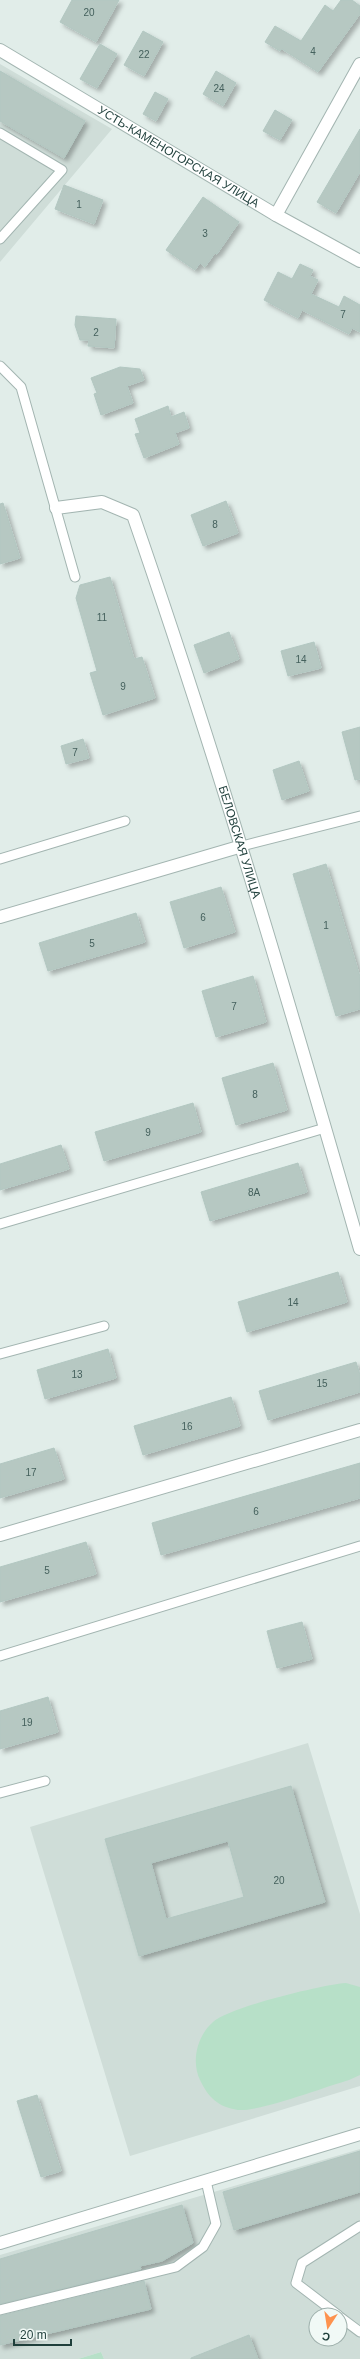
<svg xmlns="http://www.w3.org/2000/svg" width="360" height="2359" font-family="Helvetica,sans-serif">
	<defs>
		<filter id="shadow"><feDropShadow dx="3.5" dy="3.5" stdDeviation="2" flood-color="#0004"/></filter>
	</defs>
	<rect width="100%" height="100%" fill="#e1ede9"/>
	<!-- built -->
	<path fill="#cfddd8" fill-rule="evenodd" d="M0,64L112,129L0,262Z
		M308,1743L360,1914V2086L130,2156L30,1827Z
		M360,2149V2359H104L101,2352L78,2359H0V2255ZM316,2315H340V2339H316Z"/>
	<!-- green -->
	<path fill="#b7e0c8" d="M346,1983L360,1987V2075L349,2080C325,2087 259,2112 238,2110C218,2107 208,2097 200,2080C191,2061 197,2036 213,2022C230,2007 321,1985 346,1983Z
		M101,2352L104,2359H78Z"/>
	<!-- building -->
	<path fill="#b6c8c2" stroke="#b2c7c1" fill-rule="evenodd" filter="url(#shadow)" d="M72,0H119L96,42L60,22Z
		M341,0H352L360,6V14L318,72L282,49L280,51L265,42L275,26L301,41L325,5L333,11Z
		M143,31L163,42L144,76L124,65Z
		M100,44L117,54L97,88L80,79Z
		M0,71L85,121L64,158L0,121Z
		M216,71L236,83L223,106L203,94Z
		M155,92L168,99L156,121L143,114Z
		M275,110L292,120L280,140L263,131Z
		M360,129V172L336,213L317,202Z
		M64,185L103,200L94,224L55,209Z
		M203,197L239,222L217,254L215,253L205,267L200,263L195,270L166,250Z
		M300,264L313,270L310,276L318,280L311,294L339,307L344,296L360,305V332L352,328L349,334L302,310L298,318L264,300L278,272L292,279Z
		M76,316L116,319L114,348L88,346L89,340H80L75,325Z
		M120,367L140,369L144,380L127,386L133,403L101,415L94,394L97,393L91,378Z
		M168,406L171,417L184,412L189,428L175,433L179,444L144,458L135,434L140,433L135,419Z
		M226,501L238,533L203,546L191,515Z
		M3,503L20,558L0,564V504Z
		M110,577L134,659L142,657L155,698L103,715L90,673L97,671L76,598L80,585Z
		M229,632L239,659L204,673L194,645Z
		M314,642L321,668L288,676L281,651Z
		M360,727V779L355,780L342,732Z
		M83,739L89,758L66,764L61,746Z
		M299,761L309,791L282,800L273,770Z
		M326,864L360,977V1009L336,1016L293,874Z
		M221,887L235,932L184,948L170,902Z
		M136,913L145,942L48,971L39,943Z
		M253,976L266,1022L216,1037L202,991Z
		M273,1063L287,1110L236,1125L222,1078Z
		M193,1103L201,1132L104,1161L95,1132Z
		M61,1145L69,1169L0,1190V1164Z
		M298,1163L307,1192L210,1221L201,1192Z
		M338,1272L347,1302L247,1332L238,1302Z
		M108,1349L116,1378L45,1399L37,1370Z
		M356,1362L360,1375V1392L268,1420L259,1391Z
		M231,1397L240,1426L143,1455L134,1426Z
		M54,1448L64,1479L0,1498V1464Z
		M360,1463V1498L161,1555L152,1523Z
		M86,1542L96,1574L0,1602V1567Z
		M302,1622L312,1659L277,1668L267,1631Z
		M48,1697L58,1732L0,1749V1711Z
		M291,1786L325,1902L139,1956L105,1839ZM228,1841L244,1897L166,1919L151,1863Z
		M37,2095L61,2171L41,2177L17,2101Z
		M360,2151V2192L234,2230L223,2192Z
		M182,2205L193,2243L162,2261L140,2266L141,2269L0,2304V2259Z
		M144,2281L151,2309L0,2345V2316Z
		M249,2335L258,2359H191V2358Z"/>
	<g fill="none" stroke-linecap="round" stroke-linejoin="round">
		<defs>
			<path id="service" d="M0,133L62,170L0,239
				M0,366L21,387L75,577
				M242,846L360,816
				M0,859L125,821
				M0,1224L325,1128
				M0,1354L104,1326
				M0,1656L360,1546
				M0,1793L45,1781
				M0,2310L176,2267L203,2247L216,2224L206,2181
				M338,2315L296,2283L302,2263L360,2226
				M340,2317L360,2332"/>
			<g id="minor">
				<path id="s1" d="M0,50L276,215L360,261"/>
				<path d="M276,215L360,64"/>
				<path id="s2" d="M56,508L102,502L133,515C217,757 289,1002 360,1249"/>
				<path d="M0,917L242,846"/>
				<path d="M0,1535L360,1430"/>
				<path d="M0,2243L360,2134"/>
			</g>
		</defs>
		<!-- service casing -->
		<use href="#service" stroke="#a3b5b1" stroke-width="11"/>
		<!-- minor casing -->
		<use href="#minor" stroke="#a3b5b1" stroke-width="14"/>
		<!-- service -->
		<use href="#service" stroke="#fff" stroke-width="9"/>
		<!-- minor -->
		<use href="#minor" stroke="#fff" stroke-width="12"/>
	</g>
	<g text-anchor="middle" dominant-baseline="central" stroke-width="3" stroke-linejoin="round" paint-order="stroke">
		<!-- number labels -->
		<g font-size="10" fill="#45615d">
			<text x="89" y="12">20</text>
			<text x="313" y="51">4</text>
			<text x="144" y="54">22</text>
			<text x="219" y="88">24</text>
			<text x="79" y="204">1</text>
			<text x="205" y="233">3</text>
			<text x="343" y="314">7</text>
			<text x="96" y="332">2</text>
			<text x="215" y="524">8</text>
			<text x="102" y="617">11</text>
			<text x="301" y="659">14</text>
			<text x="123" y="686">9</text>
			<text x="75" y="752">7</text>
			<text x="203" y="917">6</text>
			<text x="326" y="925">1</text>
			<text x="92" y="943">5</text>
			<text x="234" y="1006">7</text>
			<text x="255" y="1094">8</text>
			<text x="148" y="1132">9</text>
			<text x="254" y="1192">8А</text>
			<text x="293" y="1302">14</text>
			<text x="77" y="1374">13</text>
			<text x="322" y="1383">15</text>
			<text x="187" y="1426">16</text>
			<text x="31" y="1472">17</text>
			<text x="256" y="1511">6</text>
			<text x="47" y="1570">5</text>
			<text x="27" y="1722">19</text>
			<text x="279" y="1880">20</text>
		</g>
		<!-- street labels -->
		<g font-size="12" fill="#1f3f3b" stroke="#f1f9f6">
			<text stroke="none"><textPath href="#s1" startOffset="208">УСТЬ-КАМЕНОГОРСКАЯ УЛИЦА</textPath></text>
			<text stroke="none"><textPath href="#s2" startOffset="424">БЕЛОВСКАЯ УЛИЦА</textPath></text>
		</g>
	</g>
	<!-- north arrow -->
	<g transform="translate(328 2327) rotate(192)"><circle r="19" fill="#f1f9f6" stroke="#9dafab"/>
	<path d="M0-3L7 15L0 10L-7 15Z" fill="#fe924e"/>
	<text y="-6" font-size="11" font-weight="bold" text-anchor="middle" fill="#1f3f3b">С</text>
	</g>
	<!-- scale -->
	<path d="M14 2339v6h57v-6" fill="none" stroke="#1f3f3b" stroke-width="2"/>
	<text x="20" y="2339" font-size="12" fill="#1f3f3b" stroke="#f1f9f6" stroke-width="3" paint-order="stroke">20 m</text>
</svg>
